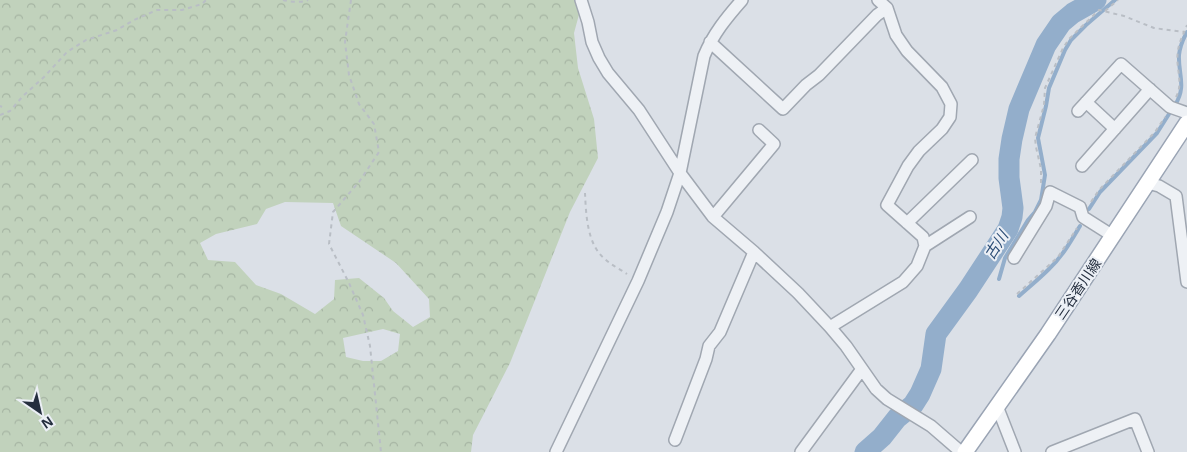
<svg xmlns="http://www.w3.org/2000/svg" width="1187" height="452" font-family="Helvetica,'Noto Sans JP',sans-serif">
	<defs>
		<pattern id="forest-crowns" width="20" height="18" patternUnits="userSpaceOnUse" patternTransform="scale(1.25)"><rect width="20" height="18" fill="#c1d2bc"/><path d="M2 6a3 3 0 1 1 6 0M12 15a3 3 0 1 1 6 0" fill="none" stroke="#a6b5a3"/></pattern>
	</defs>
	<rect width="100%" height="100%" fill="#dbe0e7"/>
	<!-- forest -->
	<path fill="url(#forest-crowns)" fill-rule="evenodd" d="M0,0H583L574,33L578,68L594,119L598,158L570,212L510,363L473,435L471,452H0ZM285,202L333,203L341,226L396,263L429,299L430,317L413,327L393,311L384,298L359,278L335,280L334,299L315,314L281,294L256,285L235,262L208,260L200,243L216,234L257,224L266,209ZM383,329L400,334L398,351L381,361H363L346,357L343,338Z"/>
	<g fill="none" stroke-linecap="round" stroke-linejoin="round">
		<!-- stream -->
		<path stroke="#93aecb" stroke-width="4" d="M1175,105C1187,86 1178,74 1179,55C1180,46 1183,39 1187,32
			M1089,209L1100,192L1157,133L1169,114
			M999,279L1005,258L1028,220L1035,212L1041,200L1045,175L1038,138L1046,106L1049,88L1065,50L1071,40L1086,25L1115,0
			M1019,296C1029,287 1039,279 1049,269C1062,257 1071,241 1080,226"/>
		<!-- river -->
		<path stroke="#93aecb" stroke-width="21" d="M865,452L882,437L897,418L913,405L920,394L931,369L936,334L968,290L1008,229L1012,217L1013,208L1009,178V159L1012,139L1019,109L1046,45L1061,23L1073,13L1096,0"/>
		<defs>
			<path id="minor" d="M581,0L588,22L592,42L599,58L608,73L639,110L680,173L713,217L754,252L798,293L830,327L846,346L876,389L887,399L931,426L961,452
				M710,42L783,109L806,85L819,75L877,15L887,8
				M1086,102L1115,129
				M1078,111L1121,64L1170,107L1187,113
				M1082,166L1150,89
				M1148,183L1159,186L1176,196L1187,282
				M713,217L774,144L759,130
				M907,223L972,160
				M925,246L970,217
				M1014,258L1046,206L1050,192L1080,207L1083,217L1113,236
				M830,327L903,282L917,266L925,246L923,237L887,205L908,166L919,151L942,129L950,117L951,104L942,87L907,51L896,35L887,8L878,0
				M997,406L1015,452
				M675,440L706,359L709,346L720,332L754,252
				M556,452L638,281L667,212L680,173L704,56C713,34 727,17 742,0
				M801,452L862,369
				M1052,452L1135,419L1148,452"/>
			<path id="major" d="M965,452L1048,334L1187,123"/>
		</defs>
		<!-- minor casing -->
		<use href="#minor" stroke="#a0a7b1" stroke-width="14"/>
		<!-- major casing -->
		<use href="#major" stroke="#9aa4b4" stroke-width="18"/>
		<!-- path -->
		<path stroke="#b9bec5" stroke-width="2" stroke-dasharray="4 4" stroke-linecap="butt" d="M283,0C291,2 301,3 308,0
			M351,0L345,42L349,75L359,104L374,124L379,152L359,182L333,212L329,244L349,283L363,315L370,346L381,452
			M1105,11L1118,0
			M1176,97C1184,83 1175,67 1178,51C1179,41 1184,34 1187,25
			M0,106L2,107
			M0,115L10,111L23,96L44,77L67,52L86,40L117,30L134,20L157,10H182L202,4L206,0
			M1041,183V169L1036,147L1035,138L1044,105L1045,88L1063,48L1069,39L1099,10L1124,16L1154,28L1184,32
			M585,193C586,214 587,245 605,259C611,265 620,269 627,274
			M1091,202L1099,190L1155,132L1165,117
			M1017,294L1058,257L1077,228"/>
		<!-- minor -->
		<use href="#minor" stroke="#eef1f5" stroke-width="11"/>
		<!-- major -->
		<use href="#major" stroke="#fff" stroke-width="15"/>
	</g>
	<g text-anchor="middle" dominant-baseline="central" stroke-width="4" stroke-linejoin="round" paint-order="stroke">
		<!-- street labels -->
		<g font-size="14" fill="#242e3e" stroke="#ebeff5">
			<text transform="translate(1078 289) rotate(-56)">三谷香川線</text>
		</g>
		<!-- water labels -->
		<g font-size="15" font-style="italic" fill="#2b4c75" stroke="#ebeff5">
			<text transform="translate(996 245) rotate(-57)">古川</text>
		</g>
	</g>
	<!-- north arrow -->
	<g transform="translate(40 412) rotate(146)" stroke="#ebeff5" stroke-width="4" paint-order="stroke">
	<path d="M0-4L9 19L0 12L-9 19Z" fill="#242e3e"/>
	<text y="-8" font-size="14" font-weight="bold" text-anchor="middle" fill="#242e3e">N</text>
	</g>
</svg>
